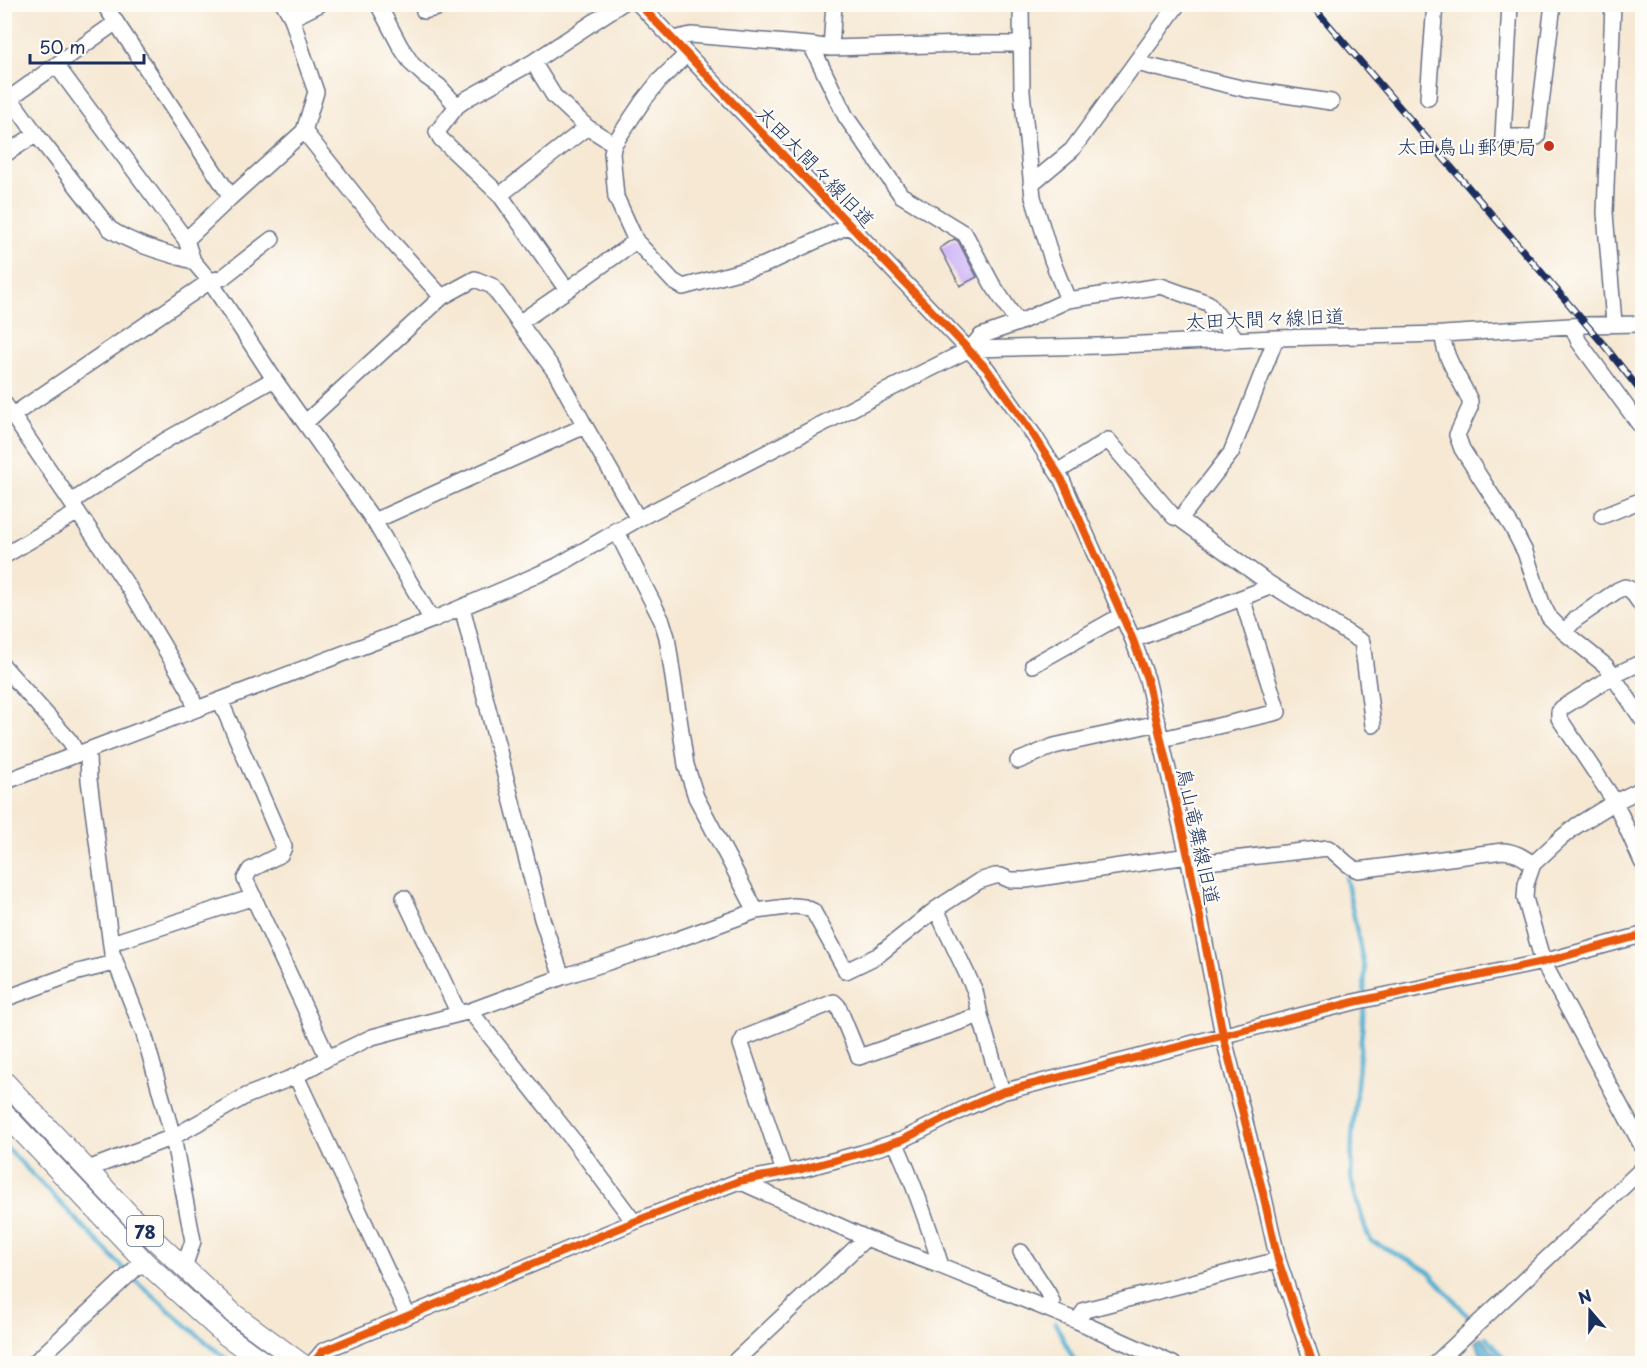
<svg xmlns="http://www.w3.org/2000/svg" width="1647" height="1368" font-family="'Playpen Sans','Klee One',sans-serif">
	<rect width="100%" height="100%" fill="#fdfcf7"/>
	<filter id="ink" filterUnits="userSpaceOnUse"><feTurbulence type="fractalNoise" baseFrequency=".0167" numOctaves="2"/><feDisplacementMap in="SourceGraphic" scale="12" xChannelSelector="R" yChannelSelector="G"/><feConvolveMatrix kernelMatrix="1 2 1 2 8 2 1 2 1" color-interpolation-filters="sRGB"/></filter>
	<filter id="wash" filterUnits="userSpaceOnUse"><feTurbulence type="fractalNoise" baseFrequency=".008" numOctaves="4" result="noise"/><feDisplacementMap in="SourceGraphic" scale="24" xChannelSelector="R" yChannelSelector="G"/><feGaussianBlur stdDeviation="1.35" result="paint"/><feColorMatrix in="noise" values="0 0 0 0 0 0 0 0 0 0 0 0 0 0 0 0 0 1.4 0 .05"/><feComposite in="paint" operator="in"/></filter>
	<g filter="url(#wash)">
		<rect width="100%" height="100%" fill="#f6e8d3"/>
		<!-- water -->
		<path fill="#55b0d3" stroke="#387098" stroke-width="1.5" d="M1481,1337L1503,1363H1485L1475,1342Z"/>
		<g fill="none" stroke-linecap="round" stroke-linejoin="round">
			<!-- stream -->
			<path stroke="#55b0d3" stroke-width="4.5" d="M1346,878L1365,971L1363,1020L1352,1138L1351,1178L1355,1195L1367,1233L1371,1241L1418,1265L1429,1272L1467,1315
				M4,1145L126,1271L123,1273
				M134,1279L172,1313L232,1364
				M1055,1323L1076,1364
				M1486,1337L1509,1364"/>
		</g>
		<g id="blocks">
			<!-- building -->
			<path fill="#cab0f7" d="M954,239L958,241L977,277L960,286L940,248Z"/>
		</g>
	</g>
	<g filter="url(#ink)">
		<use href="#blocks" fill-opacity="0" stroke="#687087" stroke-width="1.5"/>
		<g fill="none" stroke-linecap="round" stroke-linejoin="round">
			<defs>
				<path id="minor" d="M104,4L231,197
					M284,4L292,18L302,51L316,92L304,131L393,243L442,297
					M378,4L400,46L412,64L425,76L439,86L457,106
					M639,4L987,369L1035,437L1062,480L1133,640L1147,679L1188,856L1223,1035L1262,1189L1278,1260L1313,1364
					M1021,4L1022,92L1033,197L1052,260L1068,300
					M1510,4L1503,137H1537L1553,4
					M1613,4L1605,213L1614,323
					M424,11L437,8L445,4
					M292,18L320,4
					M115,23L10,98L36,134L110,229C134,245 166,253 193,261
					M673,39L691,35L811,45L831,48L965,44H1021
					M811,45L846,117L901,195L965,234L992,284L1018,323
					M831,48L834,4
					M686,55L659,81L643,101L614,144L612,153L616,197L636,241L673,281L683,287L764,265L850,225
					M533,62L554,96L587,127L614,144
					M1136,63L1245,89L1331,102
					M56,65L186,240L193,261L210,281L274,379L374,521L432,620
					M1428,98L1435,4
					M4,155L36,134
					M1031,184L1072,150L1178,4
					M500,195L587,127
					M186,240L231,197L304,131
					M567,290L500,195L441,139L437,132L457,106L468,98L533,62L621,4
					M519,323L567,290L636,241
					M1572,326L1579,342L1642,428
					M1443,334C1443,358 1461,379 1470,401V407L1457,435L1462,449L1512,527L1525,552L1542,603L1549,617L1564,632L1606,666L1642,719
					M1276,338L1231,453L1180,519L1267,582L1362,642L1373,725
					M970,349L1098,346L1276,338L1443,334L1586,325L1642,324
					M4,403L129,588L190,691L195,709
					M13,415L210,281L222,278L272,239
					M306,422L442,297L475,279L492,286L556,373L585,426L638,519
					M1057,472L1108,440L1174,517L1180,519
					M71,502L166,440L274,379
					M1602,516L1642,500
					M374,521L585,426
					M616,530L662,621L667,637L686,765L696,797L756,911
					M4,556L78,512
					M462,607L542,919L562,977
					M1564,632L1576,619L1618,590L1625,587L1630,589L1642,606
					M1133,640L1272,586
					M1642,662L1613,676L1562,708L1559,712V718L1615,802L1642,862
					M1033,665L1122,615
					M4,667L70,741L77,754
					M220,700L284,847L281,854L250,870L245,879L328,1058
					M1162,739L1278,712L1242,598
					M86,751L88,757L89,780L112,953L144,1034L173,1137L193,1241L184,1267
					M1018,761L1054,746L1158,723
					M4,782L432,620L521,582L557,566L638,519L882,393L970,349L981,336L1018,323L1068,300L1161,286L1208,303L1237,340
					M1642,789L1615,802L1576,826L1561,838L1533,864L1526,884L1525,898L1543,962L1642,1146
					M1190,864L1328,848C1339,854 1347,867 1358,870L1503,851C1516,852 1523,857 1533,864
					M404,898L459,1014
					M936,909L975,991L980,1015L1002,1092
					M111,942L121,940L254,897
					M4,999L78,972L114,963
					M470,1011L573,1140L634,1222
					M296,1076L408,1316
					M895,1142C914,1183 928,1224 941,1266
					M88,1169L173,1137L246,1096L296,1076L328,1058L372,1037L470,1011L562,977L673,941L756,911L794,906L804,907L813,911L846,971L877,956L936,909L979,881L995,876H1001L1010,880H1026L1188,856
					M784,1172L741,1044L744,1038L834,1002L838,1006L859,1057L980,1015
					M739,1181L866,1238L941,1266L1077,1321L1173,1364
					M1021,1252L1048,1293L1052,1302L1050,1310
					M1077,1321L1085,1310L1278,1260
					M33,1364L136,1268L146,1263
					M312,1364L323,1351L634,1222L739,1181L802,1169L862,1153L902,1140L964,1109L1002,1092L1354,1002L1543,962L1642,935
					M732,1364L866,1238
					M1435,1364L1642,1169"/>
				<path id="major" d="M4,1081L145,1231L234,1314L302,1364
					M4,1113L146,1263L224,1334L266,1364"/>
			</defs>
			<!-- minor casing -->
			<use href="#minor" stroke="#687087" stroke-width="18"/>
			<!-- major casing -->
			<use href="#major" stroke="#687087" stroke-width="22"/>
			<!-- minor -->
			<use href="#minor" stroke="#fff" stroke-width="15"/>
			<!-- major -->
			<use href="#major" stroke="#fff" stroke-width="20"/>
			<defs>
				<path id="rail" d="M1311,4L1604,345L1642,393"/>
			</defs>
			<!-- rail casing -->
			<use href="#rail" stroke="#1b2f5e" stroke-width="7"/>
			<!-- rail -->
			<use href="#rail" stroke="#fdfcf7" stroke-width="4.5" stroke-dasharray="14" stroke-linecap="butt"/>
			<defs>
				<path id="cycleway" d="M639,4L987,369L1035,437L1062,480L1133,640L1147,679L1188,856L1223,1035L1262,1189L1278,1260L1313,1364
					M312,1364L323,1351L634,1222L739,1181L802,1169L862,1153L902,1140L964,1109L1002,1092L1354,1002L1543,962L1642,935"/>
			</defs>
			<!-- cycleway casing -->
			<use href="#cycleway" stroke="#fdfcf7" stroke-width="11"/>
			<!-- cycleway -->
			<use href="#cycleway" stroke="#e8590c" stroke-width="8"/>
		</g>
	</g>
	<!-- markers -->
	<circle fill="#c8321e" stroke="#fdfcf7" stroke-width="2" cx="1549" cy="146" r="6"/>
	<g text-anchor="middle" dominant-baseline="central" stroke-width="4.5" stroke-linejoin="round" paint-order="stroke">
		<!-- shield labels -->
		<rect fill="#fdfcf7" stroke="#5f6c8c" stroke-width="1.5" x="127" y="1216" width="36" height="30" rx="4.5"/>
		<g font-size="18" font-weight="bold" fill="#1b2f5e">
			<text x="145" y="1231">78</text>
		</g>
		<!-- poi labels -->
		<g font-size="20" fill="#1b2f5e" stroke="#fdfcf7" text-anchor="end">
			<text x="1537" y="146">太田鳥山郵便局</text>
		</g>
		<!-- street labels -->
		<g font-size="20" fill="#1b2f5e" stroke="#fdfcf7">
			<text transform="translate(816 166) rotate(46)">太田大間々線旧道</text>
			<text transform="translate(1265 318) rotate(-2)">太田大間々線旧道</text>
			<text transform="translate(1199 836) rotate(78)">鳥山竜舞線旧道</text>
		</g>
	</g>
	<!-- margin -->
	<rect width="1647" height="1368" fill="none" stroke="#fdfcf7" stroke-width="24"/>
	<!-- north arrow -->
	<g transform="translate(1590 1311) rotate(340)" stroke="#fdfcf7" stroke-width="4.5" paint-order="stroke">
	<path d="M0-4.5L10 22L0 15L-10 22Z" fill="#1b2f5e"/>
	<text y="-9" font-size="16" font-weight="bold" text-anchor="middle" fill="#1b2f5e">N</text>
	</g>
	<!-- scale -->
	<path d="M30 54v9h114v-9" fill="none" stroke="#1b2f5e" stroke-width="3"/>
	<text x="39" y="54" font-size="18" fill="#1b2f5e" stroke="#fdfcf7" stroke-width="4.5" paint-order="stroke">50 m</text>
</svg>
